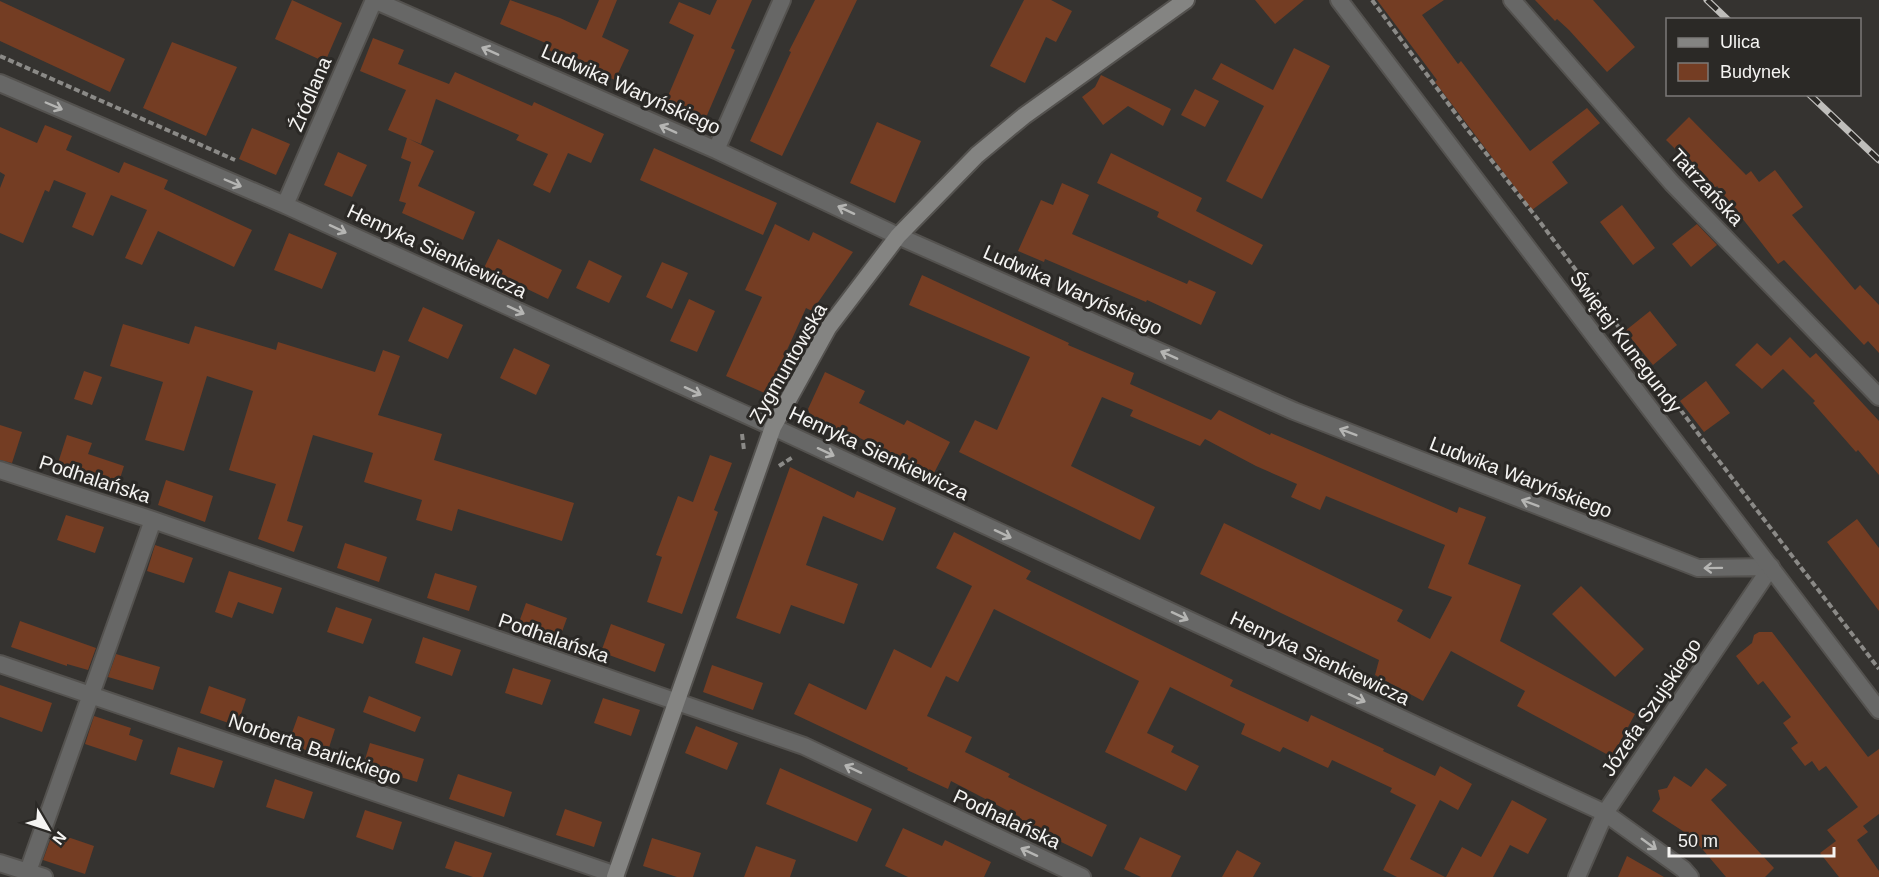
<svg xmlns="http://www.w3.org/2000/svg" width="1879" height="877" font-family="Helvetica,sans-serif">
	<rect width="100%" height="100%" fill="#353330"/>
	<!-- building -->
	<path fill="#743d23" d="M292,0L342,23L325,62L275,39Z
		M510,0L560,18L586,30L599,0H617L602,37L629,50L615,80L546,49L548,44L500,24Z
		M717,0H752L731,48L735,50L705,120L665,103L694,35L669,23L679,2L710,15Z
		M815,0H857L782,156L750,141L791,52L789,51Z
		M1024,0H1051L1072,11L1056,42L1046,37L1025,83L990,66Z
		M1255,0H1304L1275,24Z
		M1377,0H1444L1422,15L1458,64L1461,61L1530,151L1587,108L1600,123L1552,162L1568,183L1532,210L1435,82L1437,80Z
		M1535,0H1593L1635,47L1607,72L1569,30L1557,19L1555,21Z
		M0,1L125,59L110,92L0,41Z
		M373,38L404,50L398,64L449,84L455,72L532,106L534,102L604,134L591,163L568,153L550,193L533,185L548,154L516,140L519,135L436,99L421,144L388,130L406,90L360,71Z
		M172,42L237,67L206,136L143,108Z
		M1294,48L1330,66L1262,199L1226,181L1264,106L1212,79L1221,63L1273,90Z
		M1101,75L1171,109L1163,126L1128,106L1103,125L1082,97L1095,87Z
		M1195,89L1219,101L1205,127L1181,115Z
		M1689,117L1746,175L1751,171L1759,182L1775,170L1803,207L1792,215L1855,290L1860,285L1879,305V353L1868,341L1864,345L1784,260L1778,264L1717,186L1715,188L1666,140Z
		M877,122L921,141L895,203L850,183Z
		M45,125L72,136L66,150L119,173L124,162L168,180L164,189L252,230L234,267L158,231L142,265L125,258L147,210L111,195L93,236L72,227L86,193L54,180L49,192L45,190L23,243L0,233V188L5,175L0,172V127L37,143Z
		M252,128L290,144L276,175L239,159Z
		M407,138L434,151L418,186L475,212L463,240L402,213L406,203L399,201L411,162L401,158Z
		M654,148L777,203L763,235L640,180Z
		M338,152L367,165L352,197L324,185Z
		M1111,153L1202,198L1196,211L1263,245L1252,265L1157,217L1159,212L1097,183Z
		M1062,183L1089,195L1072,234L1187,284L1189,280L1216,292L1201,325L1147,300L1146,302L1045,259L1044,262L1018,251L1041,200L1053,205Z
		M1622,205L1655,248L1633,265L1600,222Z
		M775,224L809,241L813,232L853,252L812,311L806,308L767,394L726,376L762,297L745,290Z
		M1697,224L1717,245L1691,267L1672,244Z
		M289,233L337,253L322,289L274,270Z
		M498,239L562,270L548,299L484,268Z
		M589,260L622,276L609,303L576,288Z
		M662,262L688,273L672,309L646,297Z
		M922,275L1069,343L1068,345L1134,373L1130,384L1211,420L1219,410L1270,435L1271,433L1457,513L1459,507L1486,517L1468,564L1521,585L1500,641L1635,714L1612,757L1517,706L1525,691L1451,651L1423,701L1375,675L1379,660L1200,574L1224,523L1403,610L1397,621L1430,639L1452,597L1428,588L1445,545L1326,496L1320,510L1291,497L1297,484L1256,466L1205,439L1200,446L1130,416L1133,410L1102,397L1071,466L1155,507L1140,540L959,452L975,420L997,430L1030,357L909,305Z
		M689,299L715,311L697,352L670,341Z
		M423,307L463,325L448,359L408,341Z
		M1650,311L1677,345L1653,365L1625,331Z
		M123,324L189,344L195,326L276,350L278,342L375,372L383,350L400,356L378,415L442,434L434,460L574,503L562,541L458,509L452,531L416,520L422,500L364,482L373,453L313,435L287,521L303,526L294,552L258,539L276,484L229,470L253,391L207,376L184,451L145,440L163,382L110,366Z
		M1790,337L1810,358L1816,353L1879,421V475L1858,450L1856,452L1813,403L1815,401L1783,369L1762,389L1735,365L1757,343L1771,356Z
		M514,348L550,365L536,395L500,378Z
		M84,371L102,377L92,405L74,399Z
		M825,372L865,391L859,403L904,425L907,420L950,442L933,475L846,431L844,434L811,418L808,409Z
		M1706,381L1730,413L1704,432L1680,401Z
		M0,425L22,432L12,463L0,460Z
		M67,435L92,443L88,454L124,466L116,491L79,479L81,474L57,466Z
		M710,455L732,463L714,510L718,512L682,614L647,602L662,557L656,555L678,496L693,502Z
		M790,467L854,498L857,491L896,508L883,541L823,516L806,565L858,584L844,624L791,605L780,634L736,618Z
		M166,480L213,496L205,522L158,505Z
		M66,515L104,527L95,553L57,540Z
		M1857,519L1879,548V611L1827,542Z
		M954,532L1031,571L1026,579L1233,680L1230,686L1308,722L1311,715L1384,749L1383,751L1435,776L1440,766L1472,784L1458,810L1440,800L1410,859L1445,877H1397L1383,870L1416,805L1390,792L1392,788L1332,760L1328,768L1283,747L1280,752L1241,734L1245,724L1170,687L1147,733L1174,746L1171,752L1199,766L1186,791L1105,752L1139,681L994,609L958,682L946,676L927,716L972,737L965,752L1010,774L1008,777L1107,825L1092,857L1018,821L1020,817L951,781L948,789L907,770L908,768L794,714L809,683L866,710L894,649L931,668L972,586L936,568Z
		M345,543L387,557L379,582L337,568Z
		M155,545L193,558L184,583L147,571Z
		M229,571L282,588L273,614L238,602L232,618L215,612Z
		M435,573L477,586L469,611L427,598Z
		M1581,586L1644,649L1615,677L1552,614Z
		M526,603L567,618L559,640L518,625Z
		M336,607L372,619L363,644L327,632Z
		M20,621L96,648L88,670L67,664V666L11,647Z
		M611,624L665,644L655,672L601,652Z
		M1759,632H1772L1868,757L1879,749V814L1863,826L1868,832L1857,840L1879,871V877H1839L1820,853L1836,841L1827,830L1858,807L1826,766L1819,771L1812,761L1805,766L1791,748L1798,743L1783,723L1791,717L1763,681L1758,685L1736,656L1752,643L1754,635Z
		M423,637L461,650L452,676L415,663Z
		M116,654L160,667L153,690L108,677Z
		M712,665L763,683L753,710L703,692Z
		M513,668L551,680L542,705L505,693Z
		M0,685L52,703L42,732L0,717Z
		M209,686L246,699L237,726L200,713Z
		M369,696L421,717L415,732L363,712Z
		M603,698L640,710L631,736L594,723Z
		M94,716L131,728L129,735L143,740L136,761L85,744Z
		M298,716L335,729L326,757L288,744Z
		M696,726L738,743L727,770L685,753Z
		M370,743L424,759L417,782L363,766Z
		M178,747L223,761L214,788L170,774Z
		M780,768L872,809L857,842L766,804Z
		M1706,768L1727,785L1711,800L1774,868L1765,877H1726L1692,837L1652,811L1660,799L1658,790L1667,788L1674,776L1691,787Z
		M458,774L512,792L504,817L449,799Z
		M275,779L313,792L304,819L266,807Z
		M1512,800L1547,819L1528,854L1510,845L1493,877H1446L1462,847L1481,857Z
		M565,809L602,822L594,847L556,835Z
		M365,810L402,822L393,850L356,837Z
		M903,828L942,846L945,840L991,862L984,877H908L885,866Z
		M53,832L94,846L85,874L43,860Z
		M1140,837L1181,856L1171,877H1141L1124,869Z
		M652,838L701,853L693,877H677L643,866Z
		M455,841L492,853L483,877H473L445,868Z
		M756,846L796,860L790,877H744Z
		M1237,850L1261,863L1253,877H1222Z
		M1627,856L1664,877H1618Z"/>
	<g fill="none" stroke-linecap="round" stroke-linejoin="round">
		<defs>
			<path id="minor" d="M1512,0L1672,183L1879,397
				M0,83L285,205L773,427L1605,813L1683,869L1690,877
				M716,150L782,0
				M285,205L374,0L716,150L898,236L1294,411L1698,568L1771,567
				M0,470L153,520L804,746L1082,877
				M0,664L616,875
				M0,863L44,877
				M26,877L153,520
				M1577,877L1605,813L1771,567"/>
			<path id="tertiary" d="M1339,0L1879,710"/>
			<path id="secondary" d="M615,877L773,427L828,328L898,236L977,155L1024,116L1186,0"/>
		</defs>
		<!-- minor casing -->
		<use href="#minor" stroke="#54524f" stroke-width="20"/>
		<!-- tertiary casing -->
		<use href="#tertiary" stroke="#54524f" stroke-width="20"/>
		<!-- secondary casing -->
		<use href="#secondary" stroke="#54524f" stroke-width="20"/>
		<!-- path -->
		<path stroke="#8b8a87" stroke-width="4" stroke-dasharray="6 3" stroke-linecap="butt" d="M1372,0L1467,129L1540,222L1706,444L1879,669
			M0,56L235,160
			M742,434L744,450
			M779,466L793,457"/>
		<!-- minor -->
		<use href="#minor" stroke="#676766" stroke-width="16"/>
		<!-- tertiary -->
		<use href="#tertiary" stroke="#676766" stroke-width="16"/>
		<!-- secondary -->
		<use href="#secondary" stroke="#848482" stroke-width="16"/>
		<defs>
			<path id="rail" d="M1707,0L1728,20
				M1809,94L1879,160"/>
		</defs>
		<!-- rail casing -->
		<use href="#rail" stroke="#bfbebb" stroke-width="7"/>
		<!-- rail -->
		<use href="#rail" stroke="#2b2926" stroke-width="4.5" stroke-dasharray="14" stroke-linecap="butt"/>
	</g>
	<!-- one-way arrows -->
	<defs><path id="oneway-shaft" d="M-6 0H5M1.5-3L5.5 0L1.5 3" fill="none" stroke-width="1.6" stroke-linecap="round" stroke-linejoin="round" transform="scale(1.5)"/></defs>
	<g stroke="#b5b5b3">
		<use href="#oneway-shaft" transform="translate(490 51) rotate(-156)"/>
		<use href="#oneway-shaft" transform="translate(54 106) rotate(23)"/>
		<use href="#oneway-shaft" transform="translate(668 129) rotate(-156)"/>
		<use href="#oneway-shaft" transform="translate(233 183) rotate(23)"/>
		<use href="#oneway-shaft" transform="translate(846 210) rotate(-155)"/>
		<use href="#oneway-shaft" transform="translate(338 229) rotate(25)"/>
		<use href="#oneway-shaft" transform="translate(516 310) rotate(25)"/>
		<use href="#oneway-shaft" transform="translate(1169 355) rotate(-156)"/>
		<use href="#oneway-shaft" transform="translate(693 391) rotate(25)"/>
		<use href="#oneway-shaft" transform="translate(1348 432) rotate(-159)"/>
		<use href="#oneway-shaft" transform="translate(826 452) rotate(25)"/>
		<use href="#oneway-shaft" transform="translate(1530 503) rotate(-159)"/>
		<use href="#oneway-shaft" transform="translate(1003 534) rotate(25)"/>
		<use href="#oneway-shaft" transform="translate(1713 568) rotate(179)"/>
		<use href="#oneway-shaft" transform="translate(1180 616) rotate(25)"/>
		<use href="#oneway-shaft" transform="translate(1357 698) rotate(25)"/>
		<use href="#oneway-shaft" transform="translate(853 769) rotate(-155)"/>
		<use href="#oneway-shaft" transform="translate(1649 844) rotate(36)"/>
		<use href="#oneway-shaft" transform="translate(1029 852) rotate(-155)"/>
	</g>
	<g text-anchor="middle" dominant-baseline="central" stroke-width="6" stroke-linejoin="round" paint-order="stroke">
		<!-- street labels -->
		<g font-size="20" fill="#f5f4f2" stroke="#2b2926">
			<text transform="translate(631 89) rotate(24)">Ludwika Waryńskiego</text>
			<text transform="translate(310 94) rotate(-67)">Źródlana</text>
			<text transform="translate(1707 187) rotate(47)">Tatrzańska</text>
			<text transform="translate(437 251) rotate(25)">Henryka Sienkiewicza</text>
			<text transform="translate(1073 290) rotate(24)">Ludwika Waryńskiego</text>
			<text transform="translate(1626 342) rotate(53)">Świętej Kunegundy</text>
			<text transform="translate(788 363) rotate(-60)">Zygmuntowska</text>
			<text transform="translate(879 453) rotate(25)">Henryka Sienkiewicza</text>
			<text transform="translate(1521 477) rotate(21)">Ludwika Waryńskiego</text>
			<text transform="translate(95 479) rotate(18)">Podhalańska</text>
			<text transform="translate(554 638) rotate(19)">Podhalańska</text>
			<text transform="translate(1320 658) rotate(25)">Henryka Sienkiewicza</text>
			<text transform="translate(1651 707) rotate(-56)">Józefa Szujskiego</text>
			<text transform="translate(315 749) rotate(19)">Norberta Barlickiego</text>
			<text transform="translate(1007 819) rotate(25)">Podhalańska</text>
		</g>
	</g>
	<!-- legend -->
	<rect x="1666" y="18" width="195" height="78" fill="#2b2926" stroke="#7c7a78" stroke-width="1.5"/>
	<rect x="1678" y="38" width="30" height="9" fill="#848482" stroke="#7c7a78" stroke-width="1.5"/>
	<text x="1720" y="48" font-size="18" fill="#f5f4f2">Ulica</text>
	<rect x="1678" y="63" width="30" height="18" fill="#743d23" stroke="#7c7a78" stroke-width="1.5"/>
	<text x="1720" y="78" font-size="18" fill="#f5f4f2">Budynek</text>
	<!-- north arrow -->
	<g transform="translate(48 829) rotate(129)" stroke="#2b2926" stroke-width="4.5" paint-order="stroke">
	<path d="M0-4.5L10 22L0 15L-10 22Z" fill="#f5f4f2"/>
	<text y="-9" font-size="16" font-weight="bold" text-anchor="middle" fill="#f5f4f2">N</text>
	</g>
	<!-- scale -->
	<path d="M1669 847v9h165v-9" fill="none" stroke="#f5f4f2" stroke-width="3"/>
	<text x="1678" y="847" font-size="18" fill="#f5f4f2" stroke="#2b2926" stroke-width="4.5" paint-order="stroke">50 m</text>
</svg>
